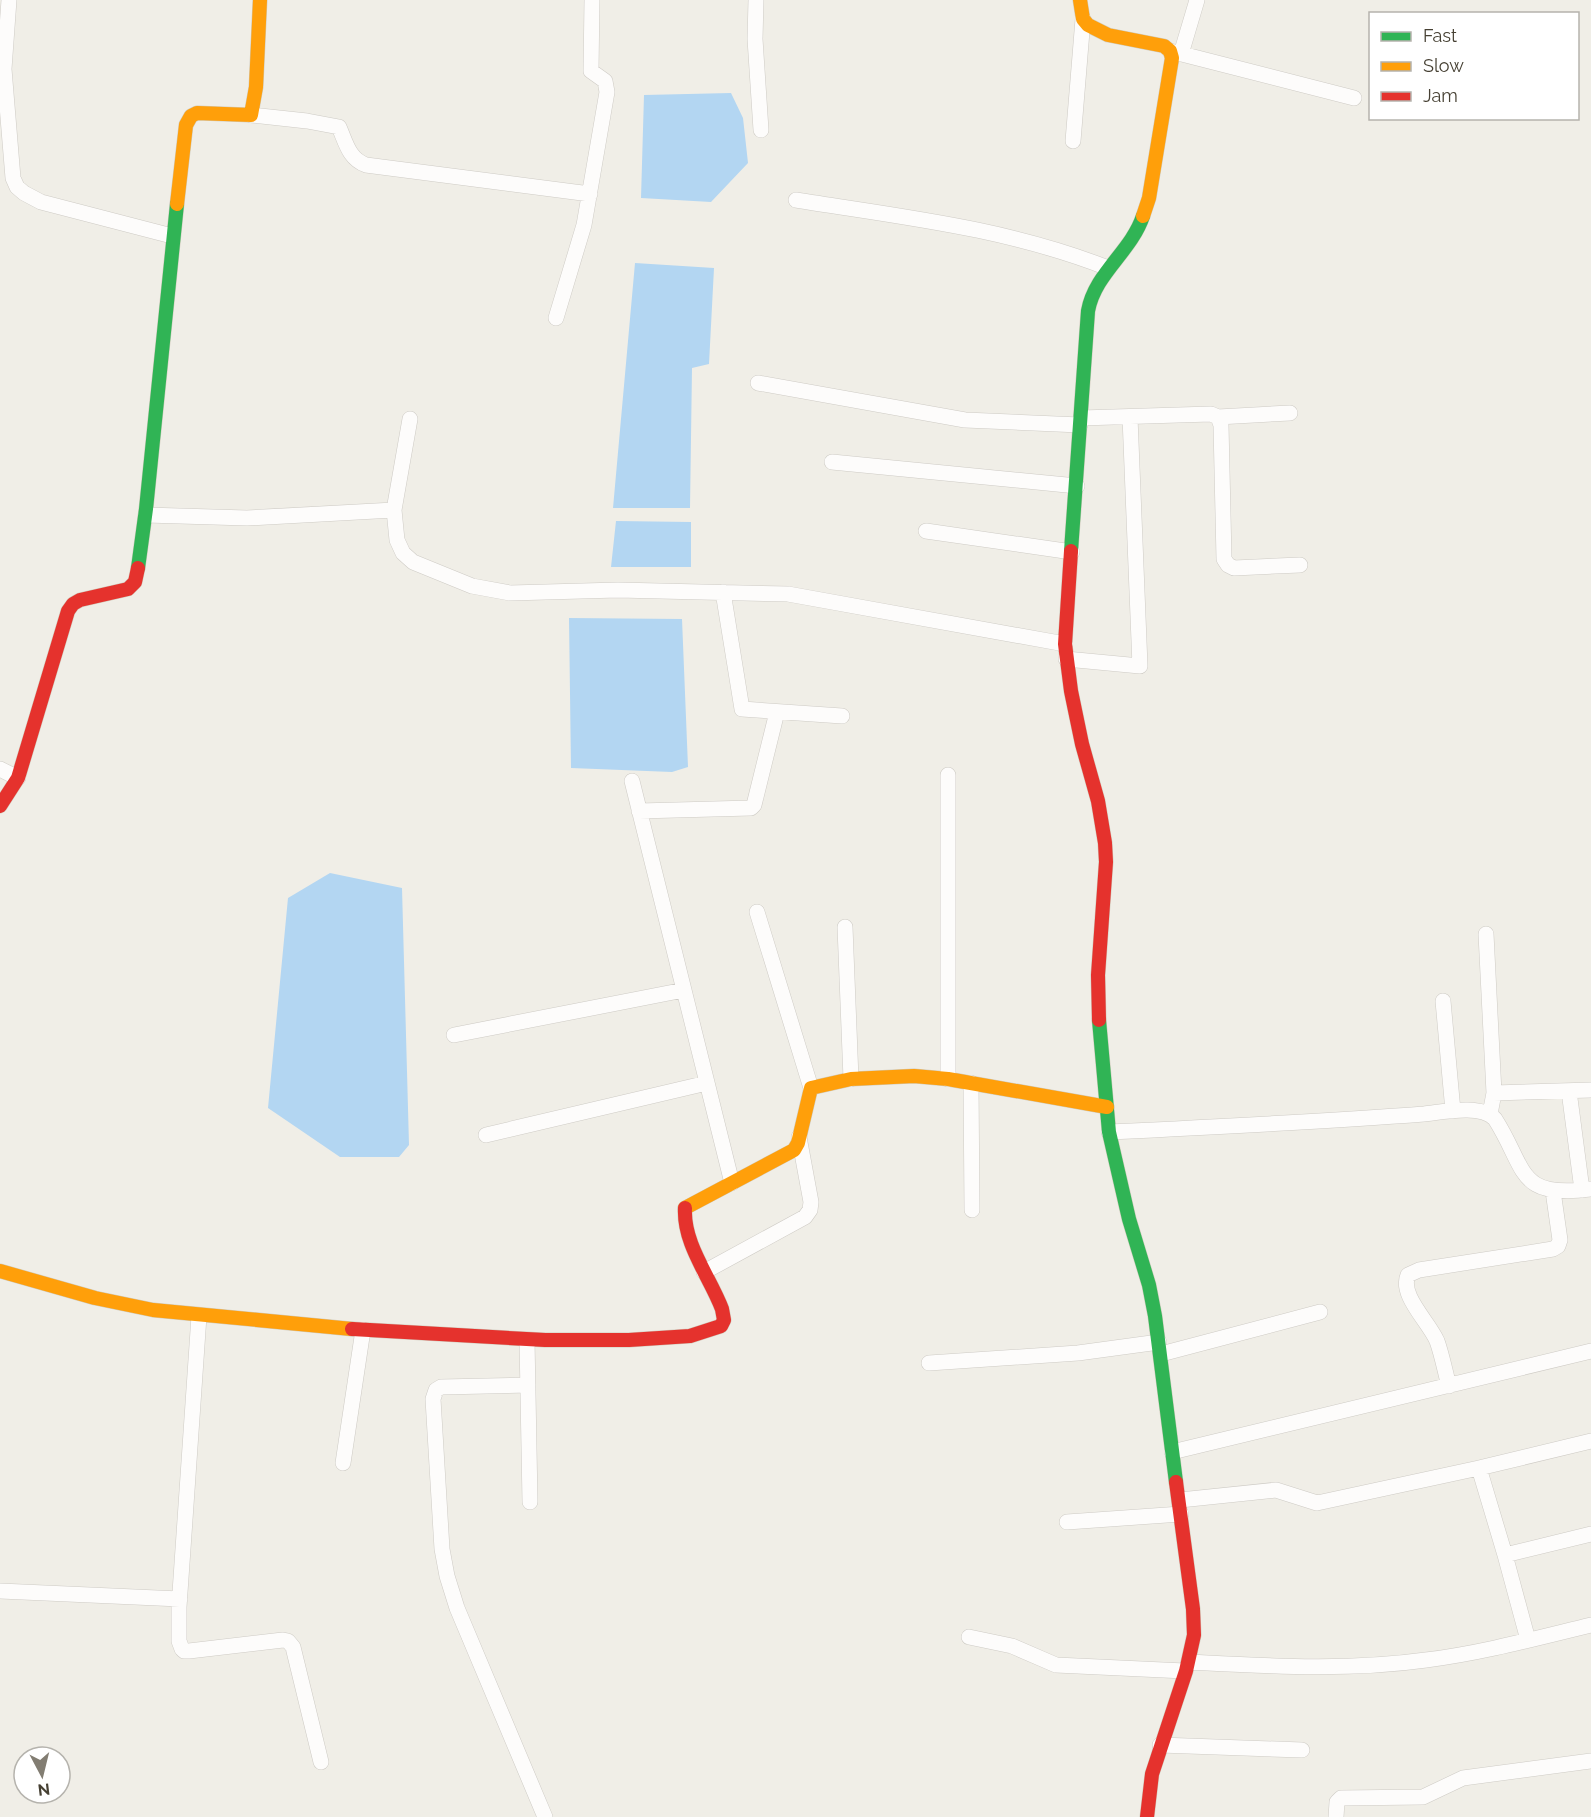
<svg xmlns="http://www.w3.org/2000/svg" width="1591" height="1817" font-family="Raleway,sans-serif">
	<rect width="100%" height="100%" fill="#f0eee7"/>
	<!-- water -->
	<path fill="#b3d6f2" d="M731,93L743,118L748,163L711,202L641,198L644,95Z
		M635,263L714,268L709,364L692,368L690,508H613Z
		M616,521L691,522V567H611Z
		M569,618L682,619L688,767L672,772L571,768Z
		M330,873L402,888L409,1145L399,1157H340L268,1108L288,898Z"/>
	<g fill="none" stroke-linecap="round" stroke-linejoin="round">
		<defs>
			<path id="street" d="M9,0L4,69L13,178L17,187L24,193L41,202L172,236
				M756,0L755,39L761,130
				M1170,51L1354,98
				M1181,54L1197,0
				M251,115L307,121L339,127C346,143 349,159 366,165L590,194
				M1073,141L1083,19
				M796,200C902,217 1006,228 1108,268
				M556,318L584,225L607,92L605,81L591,71L592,0
				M758,383L965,420L1080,425
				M1218,417L1290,413
				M1081,418L1211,414L1218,417L1221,425L1224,559L1228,565L1234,568L1300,565
				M410,419L394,510L397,540L403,553L413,562L472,586L510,593L618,590L788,594L1065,644
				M832,462L1077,486
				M146,515L247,518L394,510
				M926,531L1072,552
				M723,592L742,709L842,716
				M1066,659L1140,666L1130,417
				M0,769L18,778
				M632,781L732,1183
				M639,811L751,808L754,805L777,712
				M757,912L811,1088
				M845,927L851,1079
				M1486,934L1494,1093L1490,1114
				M1443,1001L1453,1111
				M454,1035L684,990
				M948,1079V775
				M971,1083L972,1210
				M1569,1091L1582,1190
				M1494,1093L1591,1090
				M1109,1132C1214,1127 1319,1122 1424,1114C1443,1112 1481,1104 1495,1119C1527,1169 1516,1199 1591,1189
				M486,1135L707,1083
				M704,1272L805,1217L810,1210L811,1202L799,1137
				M199,1316L179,1607V1641L182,1649L184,1651H189L283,1640L288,1641L293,1647L321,1762
				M527,1340L530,1502
				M1161,1354L1320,1312
				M929,1363L1078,1353L1159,1342
				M528,1385L441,1387L436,1390L433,1399L442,1549L447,1576L457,1608L545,1817
				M1449,1386C1445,1371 1442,1355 1437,1341C1429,1322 1399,1295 1408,1275L1419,1270L1553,1249L1558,1246L1560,1240L1553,1191
				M1172,1452L1591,1351
				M343,1463L363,1330
				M1479,1468L1505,1555L1528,1640
				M1180,1500L1276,1490L1317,1503L1479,1468L1591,1441
				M1067,1522L1181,1514
				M1505,1555L1591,1534
				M0,1591L180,1599
				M969,1637L1012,1646L1056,1665L1185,1671
				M1189,1662C1268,1666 1347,1671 1426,1660C1482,1653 1537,1638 1591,1625
				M1160,1745L1302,1750
				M1336,1817L1337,1802L1341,1798L1423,1797L1463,1778L1591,1761"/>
			<path id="fast" d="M1071,551L1088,311C1095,273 1131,252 1143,216
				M138,568L146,509L177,204
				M1099,1020L1109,1132L1129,1219L1149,1285L1155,1316L1176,1482"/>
			<path id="slow" d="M1080,0L1083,19L1088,25L1108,35L1164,46L1170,51L1172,58L1149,198L1143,216
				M177,204L186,125L191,116L197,113L251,115L256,87L260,0
				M685,1208L794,1150L798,1143L811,1088L851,1079L914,1076L948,1079L1107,1107
				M0,1271L95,1298L153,1310L352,1329"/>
			<path id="jam" d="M1071,551L1065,644L1071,691L1082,744L1098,801L1105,843L1106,862L1098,975L1099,1020
				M0,806L18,778L68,611L73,604L80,600L128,589L135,582L138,568
				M352,1329L545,1340H629L690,1336L721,1326L724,1320L722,1309C710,1277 683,1244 685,1208
				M1147,1817L1152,1774L1186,1671L1194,1635L1193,1609L1176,1482"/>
		</defs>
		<!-- street casing -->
		<use href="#street" stroke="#cecbc5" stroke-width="16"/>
		<!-- fast casing -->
		<use href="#fast" stroke="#d0cbbd" stroke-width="15"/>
		<!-- slow casing -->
		<use href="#slow" stroke="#d0cbbd" stroke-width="15"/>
		<!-- jam casing -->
		<use href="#jam" stroke="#d0cbbd" stroke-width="15"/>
		<!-- street -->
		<use href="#street" stroke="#fdfcfb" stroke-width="15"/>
		<!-- fast -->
		<use href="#fast" stroke="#30b455" stroke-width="14"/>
		<!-- slow -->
		<use href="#slow" stroke="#ff9f0a" stroke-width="14"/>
		<!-- jam -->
		<use href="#jam" stroke="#e5322d" stroke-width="14"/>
	</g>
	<!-- legend -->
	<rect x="1369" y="12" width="210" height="108" fill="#ffffff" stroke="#b5b3ad" stroke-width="1.5"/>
	<rect x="1381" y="32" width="30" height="9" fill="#30b455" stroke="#b5b3ad" stroke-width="1.5"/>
	<text x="1423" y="42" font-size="18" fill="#464033">Fast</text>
	<rect x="1381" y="62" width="30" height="9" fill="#ff9f0a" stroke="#b5b3ad" stroke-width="1.5"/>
	<text x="1423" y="72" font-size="18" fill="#464033">Slow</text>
	<rect x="1381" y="92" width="30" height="9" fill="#e5322d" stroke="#b5b3ad" stroke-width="1.5"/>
	<text x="1423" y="102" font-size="18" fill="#464033">Jam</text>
	<!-- north arrow -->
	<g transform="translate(42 1775) rotate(173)"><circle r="28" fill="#ffffff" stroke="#b5b3ad" stroke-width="1.5"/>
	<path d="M0-4.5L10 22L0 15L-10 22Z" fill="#827d72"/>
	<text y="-9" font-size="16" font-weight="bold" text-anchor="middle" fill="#464033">N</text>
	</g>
</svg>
